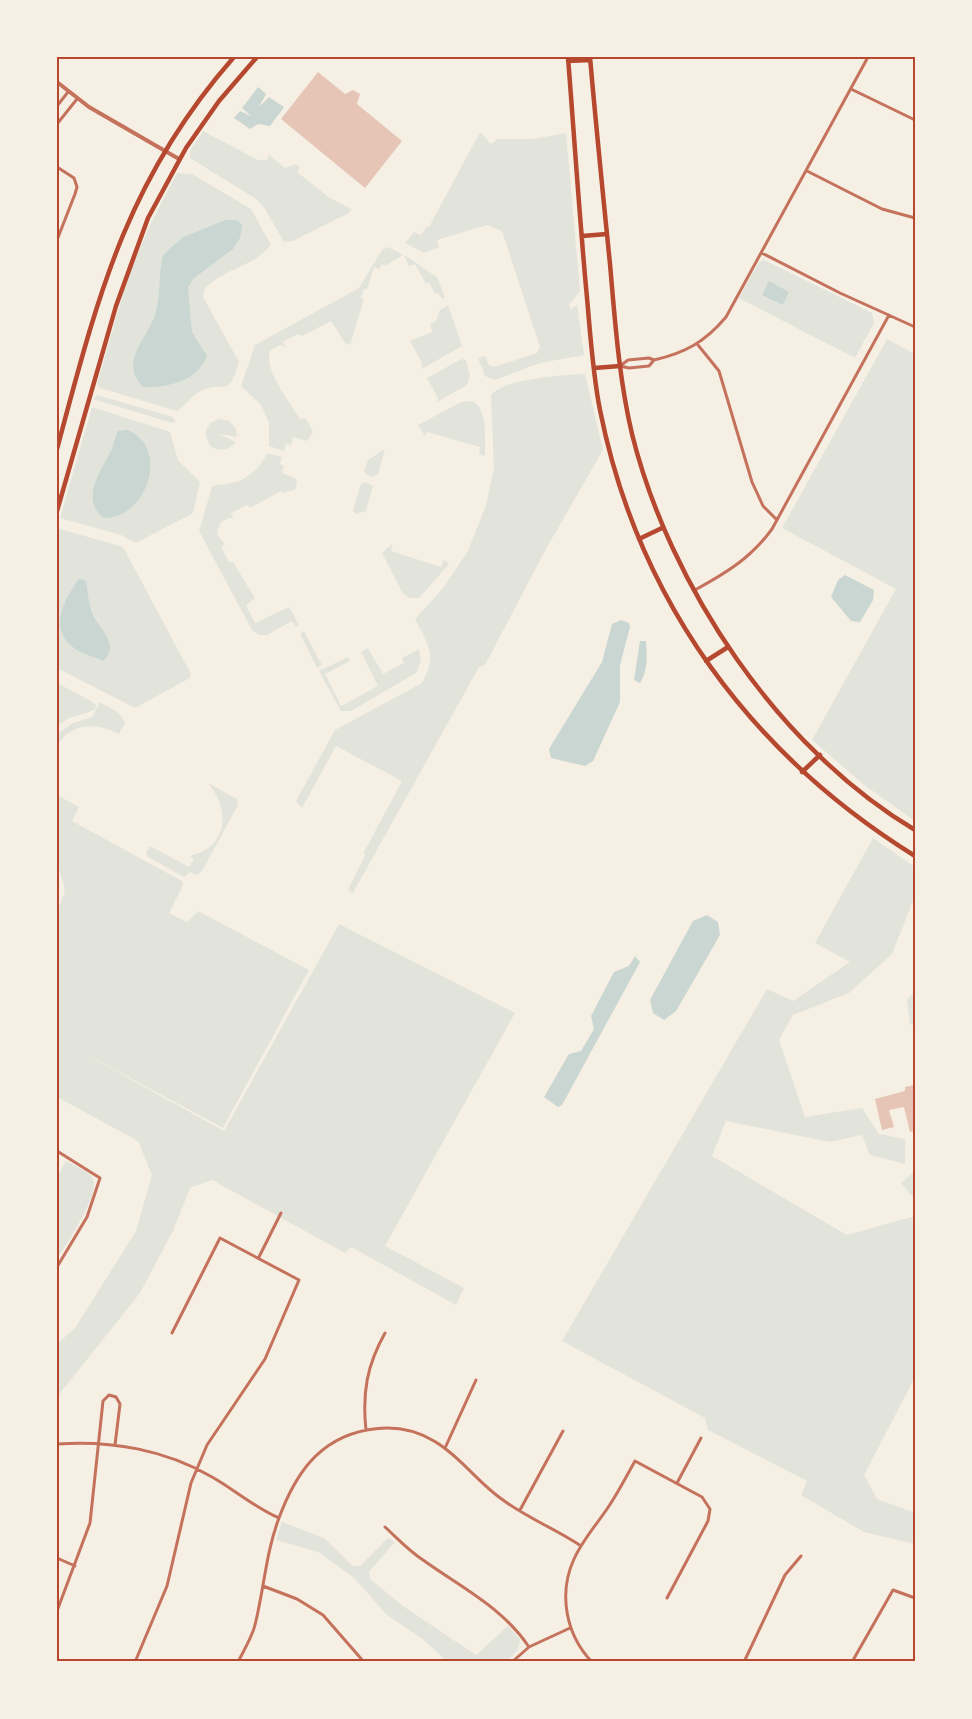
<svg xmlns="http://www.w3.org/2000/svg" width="972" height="1719" font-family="'PT Sans Narrow',sans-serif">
	<rect width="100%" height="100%" fill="#f6efe4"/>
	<!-- green -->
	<path fill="#e2e4dc" d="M203,131L258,160H267L269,155L285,168L296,164L300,167L297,172L330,198L351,209L349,213L293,241L284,242L265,209L256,199L190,158V151Z
		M480,132L491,144L498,139H533L566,133L580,291L569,305L571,309L577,305L584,355L540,363L495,380L485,376L478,358L485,356L489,365L494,367L537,353L540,347L502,231L487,225L437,240L439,247L424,253L405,243L414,232L421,235L427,226L429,227Z
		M177,173L192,174L251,209L271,245C254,267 221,269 204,290L203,297L239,362C227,401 226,378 199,392C190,397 185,406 177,411L100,388L97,384L127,280L150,225Z
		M389,247L403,255L385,266L381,264L380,269L374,267L367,289H364L361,298L364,299L350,345L345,343L331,321L302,336L298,334L283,342L285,347L280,345L270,351C264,372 289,400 300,419L306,418L313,432L307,441L293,437L291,445L286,444L284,451L269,446V423L261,405L241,386L255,345L359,288L382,250Z
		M404,255L437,277L445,297L442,299L438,293L435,294L429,282L426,284L415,264L409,266Z
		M764,260L872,313L874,323L855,358L739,298L759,262Z
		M448,305L462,346L422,369L421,361L410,341L432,332L430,324L436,321L440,310Z
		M887,339L915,354V821L863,784L812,740L896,589L782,528Z
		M462,359L466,360L470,376L467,385L437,402L438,398L427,378Z
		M585,374L603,450L547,547L485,665L479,667L353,893L348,890L365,856L364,852L402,781L336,746L302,808L296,801L335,730L422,683C438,655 428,645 415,619L443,588L468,551L486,505L494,469L491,395C506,378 564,375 585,374Z
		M97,395L173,417L175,421L172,423L93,399Z
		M472,401C488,407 485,442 485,456L479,454L480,447L427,432L425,436L418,425L461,402Z
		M92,407L170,432L178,460L200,482L193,513L136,543L121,535L60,518Z
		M219,419L229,421L236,429L237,437L219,434L236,442C229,451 219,452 210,446L205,433L210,423Z
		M385,449L378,474L373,477L367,475L364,471L368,460Z
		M267,453L282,457L280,464L284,466L282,473L295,478L297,482L295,490L283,493L281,491L250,508L247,505L231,513L233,519L229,518L220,523L217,534L225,545L221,547L229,562H233L255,598L246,605L255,623L289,607L299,625L296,627L292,621L267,635H259L252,630L199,531L212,487C217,484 220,485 226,484C245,482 259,470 267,453Z
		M365,482L373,486L366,511L355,514L353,510L361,484Z
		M57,528L123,547L191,674L190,678L135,708L57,668Z
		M392,544L391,551L441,567L444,560L449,564L419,598H409L402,592L382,553Z
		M304,631L322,665L317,668L300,634Z
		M368,648L383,674L404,663L402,658L419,649L421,661L416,673L351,711H341L319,671L348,657L350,661L325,674L341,706L378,686L361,652Z
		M57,683L91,701L96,705L95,710L69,718L57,726Z
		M100,702L119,713L125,723L119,734C96,722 72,723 57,745V734L73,723L92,717Z
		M208,783L237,799L238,805L202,871L196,875L190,872L184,877L148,857L146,853L150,846L189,867L194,859L190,856C229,847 230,809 208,783Z
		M57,795L79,807L72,821L182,881L183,885L169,913L187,922L198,911L309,970L223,1128L78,1050L224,1131L339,924L515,1013L385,1246L464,1288L456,1305L351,1247L345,1253L212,1180L190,1188L173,1231L140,1293L57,1397V1344L75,1328L136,1231L152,1175L138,1141L57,1097V910C71,885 62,886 57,862C53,841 57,816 57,795Z
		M873,838L915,867V896L892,954L849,993L793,1015L779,1040L805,1117L862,1108L879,1134L905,1139V1164L870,1155L862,1135L830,1142L726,1121L712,1156L847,1235L915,1216V1377L864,1475L877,1499L915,1513V1544L864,1532L801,1495L807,1481L708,1430L705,1418L562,1341L767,989L793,1001L850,962L815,943Z
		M915,991V1026L910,1024L907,1000Z
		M66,1161C73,1165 89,1171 93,1179C100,1195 66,1245 57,1259V1177Z
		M915,1171V1200L901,1183Z
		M282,1522L324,1538L353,1566H360L388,1538L395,1542L369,1572L370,1579L403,1606L476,1655L508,1626L520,1639L518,1650L506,1662H443V1658L424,1640L387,1615L354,1578L318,1552L276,1540Z"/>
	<!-- water -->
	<path fill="#c9d6d2" d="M258,87L266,94L259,107L269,97L284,107L270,126L258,124L250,129L234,118L240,111L251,116L242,108Z
		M226,220H237L242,225L240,238L233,249L193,279L188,288L192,332L207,356C198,381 167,388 143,387C117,360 150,338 156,311C161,293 158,274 163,255L183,237Z
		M769,281L789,292L783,305L762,295Z
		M128,430C171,449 146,519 104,518C80,500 100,472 110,453C114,446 114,438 118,431Z
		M845,575L874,590L873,600L860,622L851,621L831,597L838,580Z
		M81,579L86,581C88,591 88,601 91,610C96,627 122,644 103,661C95,657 85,655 77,650C47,631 63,602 78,580Z
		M621,620L629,623L630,627L620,665V702L593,761L585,766L551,758L549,749L602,662L612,624Z
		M640,641H646C647,657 648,669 640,683L634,680Z
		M707,915L718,922L720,935L676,1011L664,1020L653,1013L650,1000L693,921Z
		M635,956L640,962L562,1105L558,1107L544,1097L569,1054L581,1051L594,1029L591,1016L614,972L629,966Z"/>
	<!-- building -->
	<path fill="#e6c5b7" d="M318,72L345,94L353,90L360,94L357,104L402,141L365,188L281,119Z
		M914,1085L915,1131L910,1132L904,1107L889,1110L894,1127L882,1130L875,1099L905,1091V1087Z"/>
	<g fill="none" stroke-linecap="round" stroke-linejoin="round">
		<!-- minor -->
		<path stroke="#c5725c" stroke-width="3" d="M851,89L915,120
			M57,106L68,92
			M57,124L77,99
			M57,167L74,178L77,187L75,194L57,240
			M807,171L882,209L915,218
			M762,253L840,293L915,327
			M698,345L719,371L752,482L763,506L777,520
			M649,358L654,360L649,366L629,368L620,366L628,360Z
			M654,360C685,353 705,342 726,317L868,57
			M695,590C726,573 751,558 772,529L889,315
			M57,1151L100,1178L87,1217L57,1267
			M259,1257L281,1213
			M366,1430C362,1393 367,1365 385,1333
			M57,1444C111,1440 166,1450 212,1477C235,1490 255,1508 279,1518
			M445,1448L476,1380
			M677,1483L701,1438
			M520,1510L563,1431
			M385,1527C397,1538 409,1551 423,1560C462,1588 502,1607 529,1647
			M57,1558L75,1566
			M263,1586L297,1599L323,1615L364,1662
			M57,1611L90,1523L103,1401L109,1395L116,1397L120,1404L115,1445
			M135,1662L167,1586L191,1483L207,1445L265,1359L299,1280L220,1238L172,1333
			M238,1662C244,1650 252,1637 255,1625C264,1589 266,1552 279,1518C286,1499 296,1478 310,1462C340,1428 394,1417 434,1441C460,1456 478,1483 503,1500C527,1518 556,1529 581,1546
			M512,1662L529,1647L570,1628
			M592,1662C566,1635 558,1594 574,1559C582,1541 596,1525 607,1509C618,1493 626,1477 635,1461L702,1497L710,1509L708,1521L667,1598
			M744,1662L785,1575L801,1556
			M852,1662L893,1590L915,1598"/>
		<!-- tertiary -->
		<path stroke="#c5725c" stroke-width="4" d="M57,82L89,107L179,159"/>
		<!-- secondary -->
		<path stroke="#b5482f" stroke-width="4.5" d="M57,449C98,296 126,180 234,57
			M57,511L116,306L148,218L186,148L219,101L257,57"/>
		<!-- primary -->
		<path stroke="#b5482f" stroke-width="4.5" d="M568,57C574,134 579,210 586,287C590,328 592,370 600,410C638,601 751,754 915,856
			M590,57C596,126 603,195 610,264C615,321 619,379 632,434C670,587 779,749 915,830
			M568,61L590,60
			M582,236L607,234
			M594,368L620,366
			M639,539L662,528
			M706,661L728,647
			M802,772L820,755"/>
	</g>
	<!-- border -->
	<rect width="972" height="1719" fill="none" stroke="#f6efe4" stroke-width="117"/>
	<rect x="58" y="58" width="856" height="1602" fill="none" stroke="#b5482f" stroke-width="2"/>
</svg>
